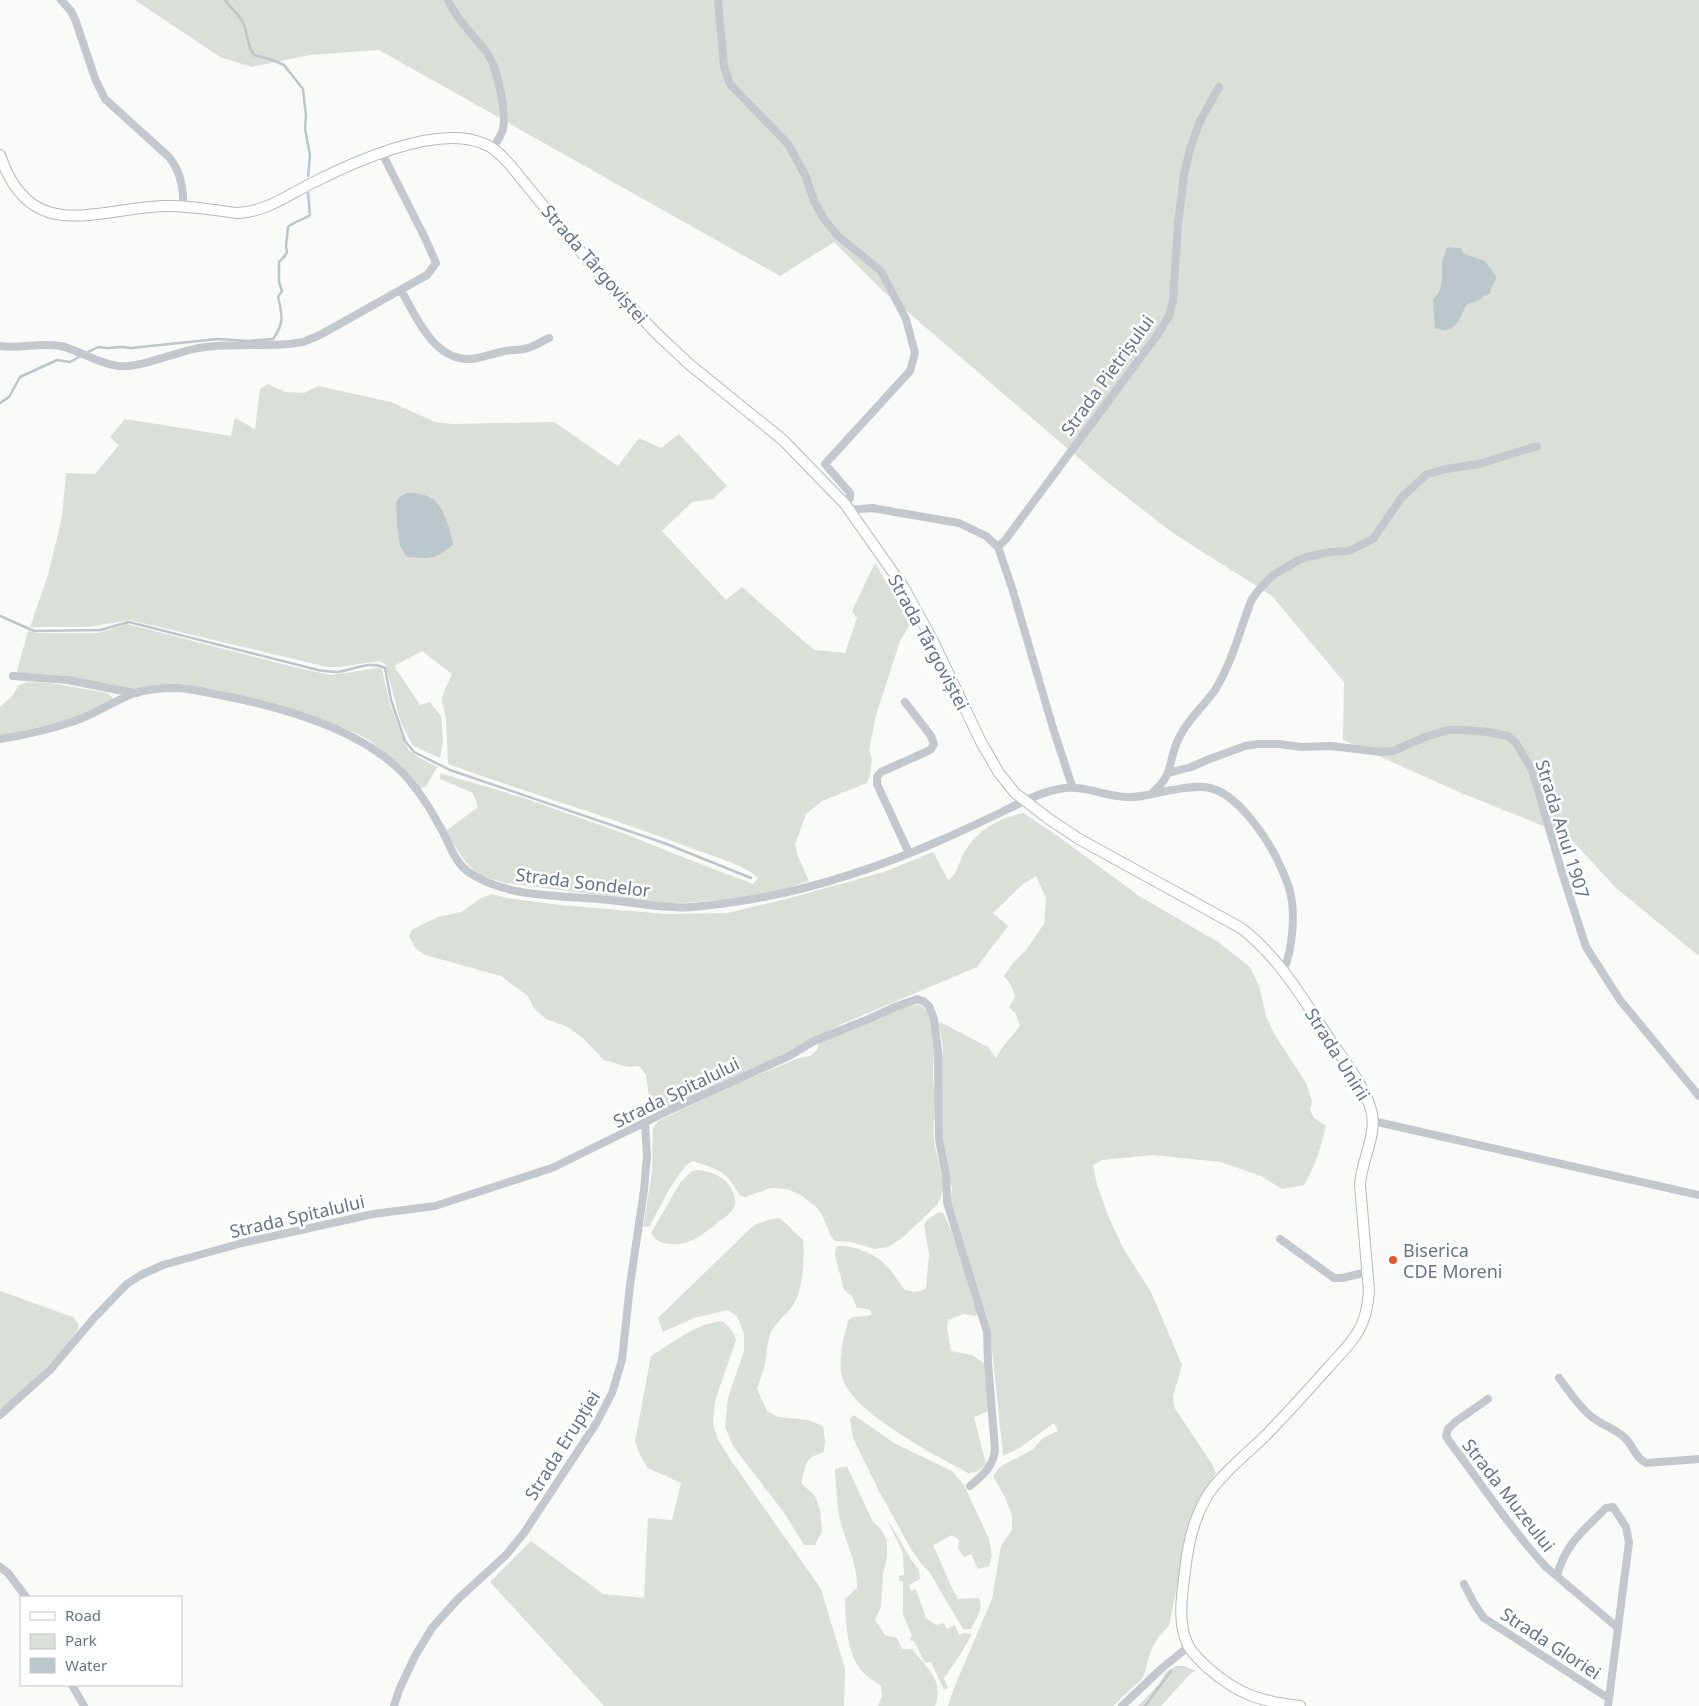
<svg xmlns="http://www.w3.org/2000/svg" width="1699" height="1706" font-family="'Noto Sans',sans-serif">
	<rect width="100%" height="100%" fill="#fafaf8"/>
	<!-- green -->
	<path fill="#dadfd7" d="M135,0H1699V956L1616,888L1568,836L1459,792L1343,740L1344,682L1272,596L1173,533L1102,478L883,291L834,242L780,276L379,50L310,55L252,67L220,57Z
		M268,384L285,392L304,393L318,386L391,402L435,422L453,424L554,422L618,466L639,438L661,448L679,434L727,486L713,499L692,502L662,531L726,600L742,587L814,650L845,653L857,618L852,611L875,563L911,623L900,641L876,715L869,750L872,759L870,775L867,783L822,801L806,814L795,844L797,854L809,881L775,892L738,899L667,904L506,883C478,876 471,872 456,848C453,842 448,837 446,831L478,807L473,793L440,779V773L521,797L620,832L698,863L753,884L758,878C747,866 713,856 696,850C615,818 530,794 448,764L446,719L442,701L444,692L452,674L422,651L394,666L420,705L430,702L441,716L443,740L440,758L413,746L401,723L385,664L380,661L339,667H327L130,620L88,627H30L48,575L62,517L66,473L95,474L119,445L110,437L125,419L231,436L235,418L255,429L260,389Z
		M127,624L306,670L332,675L378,668L382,669L389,701L404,742L409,750L418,757L437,767L427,785L418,790L407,775L372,742L356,733L284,708L197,688L144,689L127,688L60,675L19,673L17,671L28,631L37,633H98Z
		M28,682L51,683L107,693L113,698L110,703L77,718L0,736V707L13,695L19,685Z
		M1023,813L1058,836L1139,896L1218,942L1250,967L1259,986L1267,1019L1276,1037L1306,1083L1312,1101L1310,1110L1314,1118L1326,1126C1321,1147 1315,1167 1304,1185L1282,1189L1261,1176L1220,1162L1153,1155L1102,1160L1093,1165L1097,1185L1109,1218L1123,1248L1151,1292L1182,1365L1173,1396L1174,1407L1212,1464L1216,1473L1191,1517L1169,1626L1159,1636L1151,1650L1143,1678L1113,1706H948L954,1688L992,1599L1001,1546L1012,1530V1516L1006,1499L993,1476L1001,1466L1032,1450L1043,1438L1058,1431L1054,1423L1021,1447L1003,1456L990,1329L950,1200L952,1189L943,1149L942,1097L940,1078L943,1048L939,1024L940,1022L988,1047L996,1058L1004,1045L1020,1026L1016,1014L1009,1007L1015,997L1011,985L1004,976L1013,963L1026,950L1044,924L1046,898L1036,876L1023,884L993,913L1008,926L977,967L842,1024L787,1054L672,1106L660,1110L655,1108L649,1097L646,1075L639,1066L628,1067L604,1060L584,1039L568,1027L546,1019L533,1007L528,996L501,976L425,955L416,949L409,936L412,930L421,925L438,917L461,912L481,898L492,894L506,898L560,905L666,914L727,913L790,898L884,872L933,852L948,880C958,873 957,867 962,857C974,832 996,819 1023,813Z
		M913,1004L920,1005C924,1008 928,1011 930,1016C936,1034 934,1052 933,1070C932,1080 936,1090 935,1100C935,1116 932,1131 935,1146C939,1167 949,1186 937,1205L901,1239L888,1247L875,1249L851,1242L835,1241L831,1236L821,1213L815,1206L801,1195L787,1189L771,1188L745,1197L739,1195C728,1171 716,1169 693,1161C679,1166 658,1211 650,1226L643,1227L652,1172L653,1128L658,1121L741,1082L799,1058L810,1056L817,1050L819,1043L897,1008Z
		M699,1170C714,1172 727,1178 733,1192C734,1196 736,1200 735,1204C733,1213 724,1218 717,1223C703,1234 688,1247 670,1244C661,1243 655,1241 651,1233L680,1183L692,1171Z
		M939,1212L944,1214L959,1250L979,1313L976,1316L964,1314L948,1320L947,1328L951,1351L972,1355L986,1364L989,1411L974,1417L986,1464L977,1472L968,1473C936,1455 845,1410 841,1372C839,1354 844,1335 849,1319C857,1315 866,1318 872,1314L869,1309L857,1308L852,1296L844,1290L835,1255L836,1247C846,1243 872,1253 880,1260C889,1266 898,1281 905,1290L914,1292L926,1289L929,1254L924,1225L928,1219Z
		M780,1218L803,1240C805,1260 803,1293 791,1308C784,1316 776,1323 771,1332C767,1341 767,1353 765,1363C763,1372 760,1380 757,1389L767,1411L778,1417L808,1420L823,1426L825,1440L824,1452L811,1457L806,1464L801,1483L815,1496L820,1510L822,1531L815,1545H804L785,1514L733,1446L725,1427L728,1398L744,1351V1333L737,1316L727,1310L694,1318L663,1332L658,1318L754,1225L768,1220Z
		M0,1291L73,1317L79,1325C76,1343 16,1397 0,1411Z
		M722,1321C729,1326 734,1332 736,1340L715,1401L713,1423L717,1438L732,1462L821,1589L845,1669L844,1706H604L490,1582L531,1541L603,1594L644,1598L648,1518L672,1520L681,1483L648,1468L640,1455L635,1441L651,1356C674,1342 695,1324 722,1321Z
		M854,1415L894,1443L952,1471L964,1485L989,1539L992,1556L989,1566L978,1569L971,1554L964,1557L958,1548L959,1540L952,1535L933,1545L951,1586L958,1599L979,1598C984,1609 976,1619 971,1629H963L930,1573L920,1562L911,1549L880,1493L853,1438L850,1419Z
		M847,1466L873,1522L880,1528L887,1540V1557L883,1574L881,1607L875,1620L885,1635L897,1638L902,1649H912C926,1667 945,1681 935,1706H878L882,1696L881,1686C877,1683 872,1680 868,1677C846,1660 846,1623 845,1599L857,1588C858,1566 847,1545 841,1524C837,1506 836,1487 835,1469Z
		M889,1522L912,1561L919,1570L920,1579L909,1585L911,1591L916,1589L926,1618L936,1625L944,1623L947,1629L955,1625L959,1635L964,1633L972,1634L960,1655L944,1678L948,1688L944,1690L931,1662L925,1663L914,1641H911L910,1637L912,1636L903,1614V1581H899V1576L904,1575L903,1553L888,1522Z
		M1176,1666H1184L1196,1671L1191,1673L1161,1706H1138L1158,1685L1166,1672Z"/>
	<!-- water -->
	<path fill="#bbc7cb" d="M1447,247L1461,248L1464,254L1485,261L1496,276V279L1491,288L1490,294L1483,296L1481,299L1466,305C1459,320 1455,336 1435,328L1433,300L1439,292L1442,282V262Z
		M407,493C431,493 439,500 447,522C450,530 452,537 453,545C433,561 431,558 407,557L400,546L397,525L396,502L401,496Z"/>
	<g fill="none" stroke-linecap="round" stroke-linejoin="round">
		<!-- stream -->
		<path stroke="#bbc7cb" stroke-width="2.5" d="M225,0C231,9 240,14 244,25C248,36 247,46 254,55L272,60L284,65L303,89L306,116L305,129L310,155L308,176
			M86,353L98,347L107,348L123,347L131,348L218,339L248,341L273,339C285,323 282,314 278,297L282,291L279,282V262L284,257L287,252L286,247L288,227C295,221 303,220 310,215L308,193
			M0,403L9,397L20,377L57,360L70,362L81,356
			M0,616L34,631L100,630L129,622L318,670C325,671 332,672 338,672C353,670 370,660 385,668L391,700L405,741L414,752L450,770L664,843L751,878
			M1145,1706L1171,1671"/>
		<defs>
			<path id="secondary" d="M0,155C30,245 94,209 164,206C188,205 213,210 237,213C266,212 288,195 314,182C356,161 436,125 482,143C494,147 503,157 511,166L594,268L657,334L689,364L783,440L845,504L904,588L934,643L981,742L999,773L1015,793L1049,819L1079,839L1241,928C1280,958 1304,1001 1331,1041C1345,1062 1367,1089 1372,1114C1376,1138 1361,1162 1360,1185L1369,1291C1368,1302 1367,1312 1363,1321C1356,1340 1340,1354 1327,1369C1307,1391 1287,1414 1265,1436C1248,1453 1227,1469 1212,1489C1195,1512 1188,1542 1185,1571C1182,1594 1177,1623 1188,1645C1192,1654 1201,1661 1208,1668C1239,1695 1259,1701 1300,1706"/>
		</defs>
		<!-- secondary casing -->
		<use href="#secondary" stroke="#b3babf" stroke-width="12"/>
		<!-- minor -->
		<path stroke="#c3c8cc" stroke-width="8" d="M61,0L71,11L75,19L96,81L105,99L169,157C181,172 184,188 183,207
			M448,0C457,21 474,35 487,53C497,66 508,116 502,132C500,137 496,143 493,149
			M718,0L724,67L730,84L788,144L806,177L814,201L824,219L838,236L881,271L906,319L915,353L910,371L825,464L850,493V498L845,504
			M401,290C416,317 434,361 471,359C482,358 491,354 501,352C510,349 519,351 528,348C535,346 542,341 549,338
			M0,346C20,349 41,342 61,346C81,351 98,364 119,366C143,368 179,350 205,347C232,344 261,346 289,344L303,342L320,335L427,275L436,263L425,238L382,153
			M849,510L872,508L959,523L986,536L998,547L1012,588L1053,728L1072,786
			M998,547L1006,539L1158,334L1169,316L1173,301L1178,224L1184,175L1190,149L1200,121L1219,87
			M13,676L68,680L118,690L137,693
			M905,702L931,736L934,744L931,749L926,752L881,772L877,777V784L909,853
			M0,739C25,735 51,729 75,721C96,714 118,698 138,692C150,689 165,688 177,688C194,689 213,694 230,697C289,709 369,732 409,780C420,793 431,810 439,825C448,839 453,860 467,871C506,899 564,895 609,900C638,903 664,909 693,907C778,900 861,875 939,841C960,832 981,822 1002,812C1020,803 1038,793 1059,789C1082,784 1103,796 1127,797C1142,798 1157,792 1172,790C1184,788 1198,785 1210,788C1237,794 1265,835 1277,859C1281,868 1286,878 1289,888C1296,909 1293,951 1283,971
			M1168,773L1191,767L1207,760L1245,746L1258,744H1279L1301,747L1331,746L1381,752L1393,751L1425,737L1448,730H1464L1488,732L1508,736L1516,743L1532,770L1563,876L1586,947L1620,1000L1699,1096
			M1152,793C1176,773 1167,759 1180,736C1189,718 1204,706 1215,690C1232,663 1240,630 1251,601L1257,592L1273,575L1295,562L1307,557L1330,552L1349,551L1373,539L1402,497L1427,474L1446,469L1479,464L1537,446
			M1373,1121L1699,1195
			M1280,1239L1334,1278H1342L1367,1272
			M1559,1378C1569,1391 1579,1407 1592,1417C1602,1425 1615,1429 1624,1437C1634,1446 1634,1457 1646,1463L1699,1459
			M1488,1399L1455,1422L1448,1429L1446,1436L1449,1441C1481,1483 1510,1528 1546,1567L1618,1628
			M0,1415L51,1369L94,1318L127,1284L141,1275L163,1265L242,1243L373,1214L435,1206L552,1168L670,1110L789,1056L814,1041L871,1018L895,1007L917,999L923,1001L929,1006L934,1019L938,1051L939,1140L946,1175L947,1202L987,1332L988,1362L995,1450C993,1467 983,1475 970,1486
			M0,1567L8,1573L26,1597
			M1557,1576C1565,1544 1584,1530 1606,1508L1613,1507L1626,1527L1629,1542L1608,1706
			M1464,1584L1475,1605L1484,1618L1608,1698
			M72,1685L84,1706
			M394,1706L399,1690L415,1656L432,1628L457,1600L506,1555L524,1533L597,1422L612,1393L622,1360L630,1285L644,1190L647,1156L645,1123
			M1122,1706L1161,1669L1188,1647"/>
		<!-- secondary -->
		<use href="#secondary" stroke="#fff" stroke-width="10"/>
	</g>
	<!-- markers -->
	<circle fill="#e4572e" stroke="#fff" stroke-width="2" cx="1393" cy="1260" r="5"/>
	<g text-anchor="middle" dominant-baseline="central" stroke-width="5" stroke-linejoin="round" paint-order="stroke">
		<!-- street labels -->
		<g font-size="18" fill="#657683" stroke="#fff">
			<text transform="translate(595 264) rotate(49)">Strada Târgoviștei</text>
			<text transform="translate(1107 375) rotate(-54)">Strada Pietrișului</text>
			<text transform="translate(929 642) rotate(62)">Strada Târgoviștei</text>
			<text transform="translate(1563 829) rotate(73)">Strada Anul 1907</text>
			<text transform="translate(583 882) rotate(7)">Strada Sondelor</text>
			<text transform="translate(1338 1054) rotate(58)">Strada Unirii</text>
			<text transform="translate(676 1092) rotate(-26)">Strada Spitalului</text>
			<text transform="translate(297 1216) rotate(-13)">Strada Spitalului</text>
			<text transform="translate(562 1445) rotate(-58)">Strada Erupției</text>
			<text transform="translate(1509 1495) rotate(52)">Strada Muzeului</text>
			<text transform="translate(1551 1643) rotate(33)">Strada Gloriei</text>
		</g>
		<!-- poi labels -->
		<g font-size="18" fill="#657683" stroke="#fff" text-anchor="start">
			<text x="1403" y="1250">Biserica<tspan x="1403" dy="21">CDE Moreni</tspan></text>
		</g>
	</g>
	<!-- legend -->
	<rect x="20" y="1596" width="162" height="90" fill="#ffffff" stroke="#c1c8cd"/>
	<rect x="30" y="1612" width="25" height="8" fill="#ffffff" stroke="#c1c8cd"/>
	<text x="65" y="1621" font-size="15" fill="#657683">Road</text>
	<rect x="30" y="1634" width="25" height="15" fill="#dadfd7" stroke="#c1c8cd"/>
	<text x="65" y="1646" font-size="15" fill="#657683">Park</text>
	<rect x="30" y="1658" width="25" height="15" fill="#bbc7cb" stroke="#c1c8cd"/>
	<text x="65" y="1671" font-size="15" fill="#657683">Water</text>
</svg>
